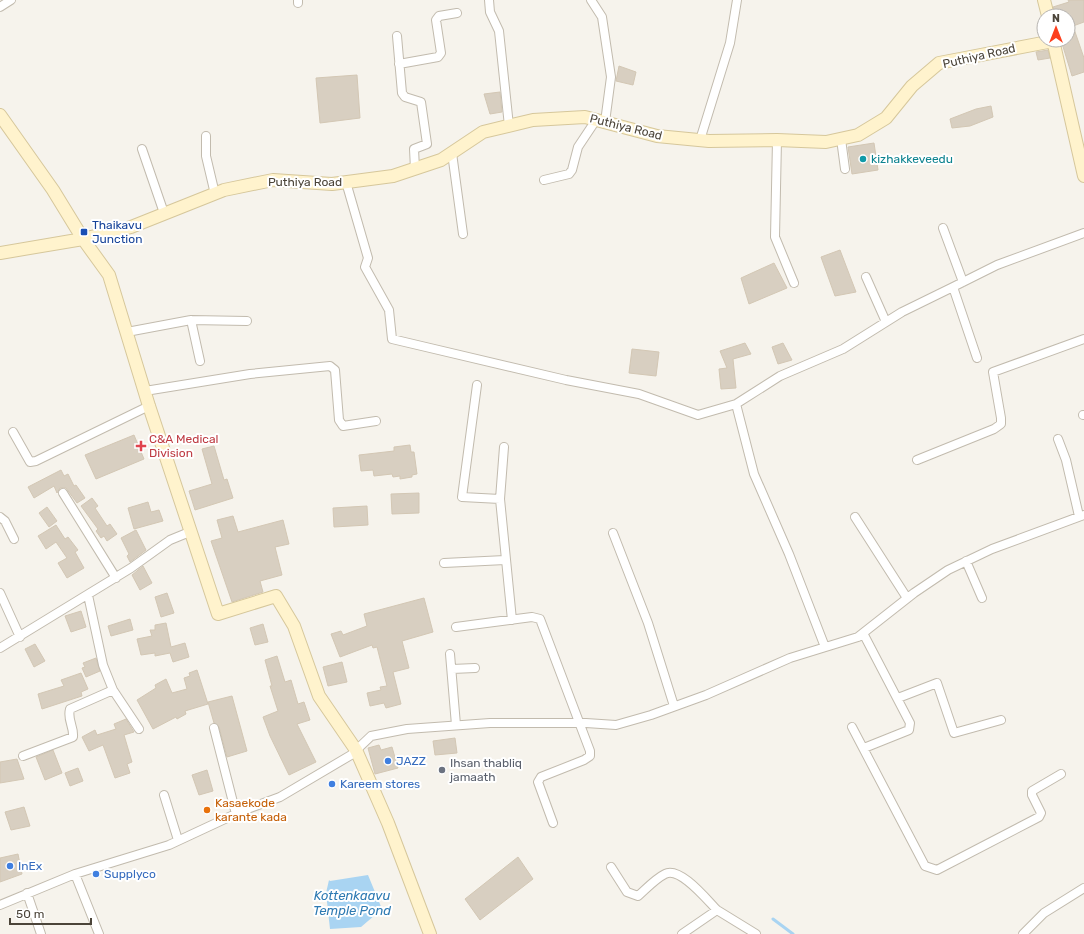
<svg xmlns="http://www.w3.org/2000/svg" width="1084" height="934" font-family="Rubik,sans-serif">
	<rect width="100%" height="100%" fill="#f6f3ec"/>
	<!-- water -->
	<path fill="#a9d4f2" d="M368,875L382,909L361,927L330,929L326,893L329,880L330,881Z"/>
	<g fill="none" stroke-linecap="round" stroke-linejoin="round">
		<!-- stream -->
		<path stroke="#a9d4f2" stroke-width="3" d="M773,919L793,934"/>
	</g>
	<!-- building -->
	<path fill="#d8cfc1" stroke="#d3c7b4" d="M1068,0H1084V22L1073,26L1084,58V72L1072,76L1061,40H1068V16H1055L1053,7L1069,2Z
		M1048,50L1050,58L1038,60L1036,52Z
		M619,66L636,72L633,85L616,81Z
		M357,75L360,118L320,123L316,78Z
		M500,92L502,112L490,114L484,94Z
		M991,106L993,117L970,126L952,128L950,119L976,109Z
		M874,143L878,170L852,174L848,147Z
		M840,250L856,292L835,296L821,257Z
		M774,263L787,288L749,304L741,278Z
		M745,343L751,354L733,359L736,388L721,389L719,369L727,368L720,351Z
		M783,343L792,360L778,364L772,347Z
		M632,349L659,352L656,376L629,373Z
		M134,435L144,459L96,479L85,455Z
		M410,445L411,452H414L417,474L412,475V477L400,479V476L393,477L392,474L374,476L373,470L361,471L359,455L394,451V447Z
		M214,446L224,480L227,479L233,498L195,510L189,491L212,484L202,449Z
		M61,470L64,476L68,474L74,486L76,485L85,498L77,503L66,488H60L57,493L54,486L34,498L28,487Z
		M419,493V513L392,514L391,494Z
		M92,498L98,506L95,508L107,526L110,524L117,534L107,541L104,536L101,538L96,531L98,529L81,506Z
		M148,502L151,512L159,510L163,521L134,529L128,508Z
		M367,506L368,525L334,527L333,508Z
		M47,507L57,521L49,527L39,513Z
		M233,516L238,532L283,520L289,544L275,547L282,575L260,581L263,592L232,602L211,541L222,538L217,520Z
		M56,525L65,539L68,537L78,550L75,552L84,568L67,578L58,563L67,558L56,542L46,549L38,536Z
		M136,530L146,550L130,562L127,556L129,554L121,538Z
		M143,566L152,583L140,590L132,575Z
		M167,593L174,613L161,617L155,597Z
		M424,598L433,632L402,641L409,668L393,672L401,704L386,708L384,703L370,706L367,693L381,690L380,687L387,686L377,647L373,648L372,645L340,657L331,634L341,631L343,635L367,626L364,614Z
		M81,611L86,627L71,632L65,616Z
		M130,619L133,630L111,636L108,626Z
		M166,623L171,647L185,643L189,657L173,662L170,653L155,656V653L141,655L137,639L152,636L150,630H155V625Z
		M263,624L268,642L255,645L250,628Z
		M35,644L45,661L34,667L25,649Z
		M277,656L285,682L291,680L298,704L304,702L310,720L297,724L316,762L289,775L270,736L263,717L278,711L270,686H272L265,660Z
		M96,658L100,671L86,677L82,668L85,667L83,663Z
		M342,662L347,682L328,686L323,667Z
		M197,670L208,704L185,711L186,714L177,719L176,717L153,729L137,700L156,688L155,685L166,679L172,693L187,689L184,678L190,676L189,673Z
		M81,673L88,689L81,692L82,696L42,709L38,694L64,686L61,680Z
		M232,696L247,751L227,757L219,727L214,723L208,702Z
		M126,719L134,732L124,735L132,762L127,764L130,773L115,778L103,745L89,751L82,737L95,730L97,735L116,729L114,724Z
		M455,738L457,753L435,755L433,741Z
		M379,745L381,750L392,747L398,768L375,774L368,748Z
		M53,750L62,773L45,780L36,757Z
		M17,759L24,779L0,783V762Z
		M78,768L83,781L70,786L65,773Z
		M207,770L213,791L199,795L192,775Z
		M24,807L30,826L11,830L5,812Z
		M18,854L22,874L0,882V858Z
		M518,857L533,879L480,920L465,899Z"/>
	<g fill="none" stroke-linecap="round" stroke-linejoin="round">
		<defs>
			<path id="street" d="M298,0V3
				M489,0L490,12L499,31L509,126
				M591,0L602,17L611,77L605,122
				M0,7L11,0
				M397,36L402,93L405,97L421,102L427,144L414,149L415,169
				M399,64L438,57L441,53L436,20L439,16L457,13
				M206,136V156L215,194
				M841,139L845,169
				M700,140L730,43L737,0
				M777,140L775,237L794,283
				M142,149L164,213
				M452,153L463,234
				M544,180L569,174L572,170L578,147L596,120
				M346,182L368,258L365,267L389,310L392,339L566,380L639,394L698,415L736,404
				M943,228L963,282
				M866,277L886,322
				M953,287L977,358
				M191,320L200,361
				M127,332L191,320L247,321
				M477,385L462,497L500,499
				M145,391L250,374L330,366L335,370L339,420L343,426L376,421
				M1083,415H1084
				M13,432L30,462L36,461L149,406
				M1058,439L1066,460L1079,516
				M504,447L500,499L512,620
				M917,460L994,429L1001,424V418L993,372L1084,339
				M63,493L116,578
				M0,517L5,521L14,539
				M855,517L907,598
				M613,533L648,623L674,706
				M966,561L982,598
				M444,563L505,560
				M0,593L20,637
				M88,595L103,665L113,690L139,729
				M456,627L532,617L540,619L590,751V756L584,760L541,777L538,782L553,823
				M863,633L910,723L909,730L864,748
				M825,647L789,554L754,474L736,404L780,376L843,349L902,312L953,287L997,265L1084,233
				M0,648L131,568L170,540L192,531
				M450,654L456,725
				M452,669L475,668
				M898,698L937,683L954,733L1001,720
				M852,727L925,866L937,870L1039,817L1041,813L1032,795V791L1061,774
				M214,728L236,814
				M23,756L73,737C74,726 67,720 70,709L113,690
				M164,795L178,840
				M611,867L627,892L638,896C646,889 655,879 665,874C680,866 707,900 717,910
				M75,874L99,934
				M27,893L41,934
				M0,905L75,874L169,845L242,811L280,797L351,755L371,736L407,729L490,723H586L616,725L651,715L706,695L790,658L858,637L914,593L948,570L992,549L1084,515
				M682,934L717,910L756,934
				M1023,934L1044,913L1084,888"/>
			<path id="secondary" d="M1044,0L1048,16
				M1053,40L1084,176
				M0,115L53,190L83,239L109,275L149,406L218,614L276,596L294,626L319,696L356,750L388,823L430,934
				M0,253L83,239L131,227L224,190L273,180L332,184L393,176L441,160L483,132L533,120L585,117L657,136L709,141L777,140L826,142L858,135L886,118L912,86L939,63L1053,41"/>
		</defs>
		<!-- street casing -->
		<use href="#street" stroke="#c2bbae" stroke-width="10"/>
		<!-- secondary casing -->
		<use href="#secondary" stroke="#d6c79b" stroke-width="14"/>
		<!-- street -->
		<use href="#street" stroke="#fff" stroke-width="8"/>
		<!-- secondary -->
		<use href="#secondary" stroke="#fff3cd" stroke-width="12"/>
	</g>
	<!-- markers -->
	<circle fill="#0f9aa8" stroke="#fff" stroke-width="1.5" cx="863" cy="159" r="4"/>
	<rect fill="#1a4fb4" stroke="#fff" stroke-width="1.5" x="80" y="228" width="8" height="8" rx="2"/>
	<path fill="#e0444e" stroke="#fff" stroke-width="1.5" d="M139 440h4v4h4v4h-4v4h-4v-4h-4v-4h4z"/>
	<g fill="#3f7fe0" stroke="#fff" stroke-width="1.5">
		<circle cx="388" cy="761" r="4"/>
		<circle cx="332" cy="784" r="4"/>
		<circle cx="10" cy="866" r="4"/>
		<circle cx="96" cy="874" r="4"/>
	</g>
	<circle fill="#6b7280" stroke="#fff" stroke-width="1.5" cx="442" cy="770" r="4"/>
	<circle fill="#e8710a" stroke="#fff" stroke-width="1.5" cx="207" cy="810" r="4"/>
	<g text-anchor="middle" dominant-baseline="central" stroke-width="4" stroke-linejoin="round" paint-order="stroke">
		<!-- street labels -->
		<g font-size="12" fill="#4b4439" stroke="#fff">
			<text transform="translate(979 56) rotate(-13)">Puthiya Road</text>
			<text transform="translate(626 127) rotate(14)">Puthiya Road</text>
			<text x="305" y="182">Puthiya Road</text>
		</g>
		<!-- culture labels -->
		<g font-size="12" fill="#0d838f" stroke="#fff" text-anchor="start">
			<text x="871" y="159">kizhakkeveedu</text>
		</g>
		<!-- transit labels -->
		<g font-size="12" fill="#164399" stroke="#fff" text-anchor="start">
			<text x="92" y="225">Thaikavu<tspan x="92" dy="14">Junction</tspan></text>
		</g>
		<!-- health labels -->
		<g font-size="12" fill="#be3a42" stroke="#fff" text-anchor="start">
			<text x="149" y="439">C&amp;A Medical<tspan x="149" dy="14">Division</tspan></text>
		</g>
		<!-- shop labels -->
		<g font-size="12" fill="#366cbe" stroke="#fff" text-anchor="start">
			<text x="396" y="761">JAZZ</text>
			<text x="340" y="784">Kareem stores</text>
			<text x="18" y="866">InEx</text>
			<text x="104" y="874">Supplyco</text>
		</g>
		<!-- worship labels -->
		<g font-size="12" fill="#5b616d" stroke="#fff" text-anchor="start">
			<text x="450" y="763">Ihsan thabliq<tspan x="450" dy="14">jamaath</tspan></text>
		</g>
		<!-- food labels -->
		<g font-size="12" fill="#c56008" stroke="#fff" text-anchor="start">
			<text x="215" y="803">Kasaekode<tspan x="215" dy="14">karante kada</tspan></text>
		</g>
		<!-- water labels -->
		<g font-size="13" font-style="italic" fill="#2e7ab2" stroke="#fff">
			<text x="352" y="895">Kottenkaavu<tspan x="352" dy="15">Temple Pond</tspan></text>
		</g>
	</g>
	<!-- north arrow -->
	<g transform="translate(1056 28)"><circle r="19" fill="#ffffff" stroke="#b7b4b0"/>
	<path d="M0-3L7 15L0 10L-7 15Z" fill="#fc3f1d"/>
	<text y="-6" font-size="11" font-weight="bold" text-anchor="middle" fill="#4b4439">N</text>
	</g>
	<!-- scale -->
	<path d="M10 918v6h81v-6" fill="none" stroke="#4b4439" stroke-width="2"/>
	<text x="16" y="918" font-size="12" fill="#4b4439" stroke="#ffffff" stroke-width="3" paint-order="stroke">50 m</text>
</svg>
